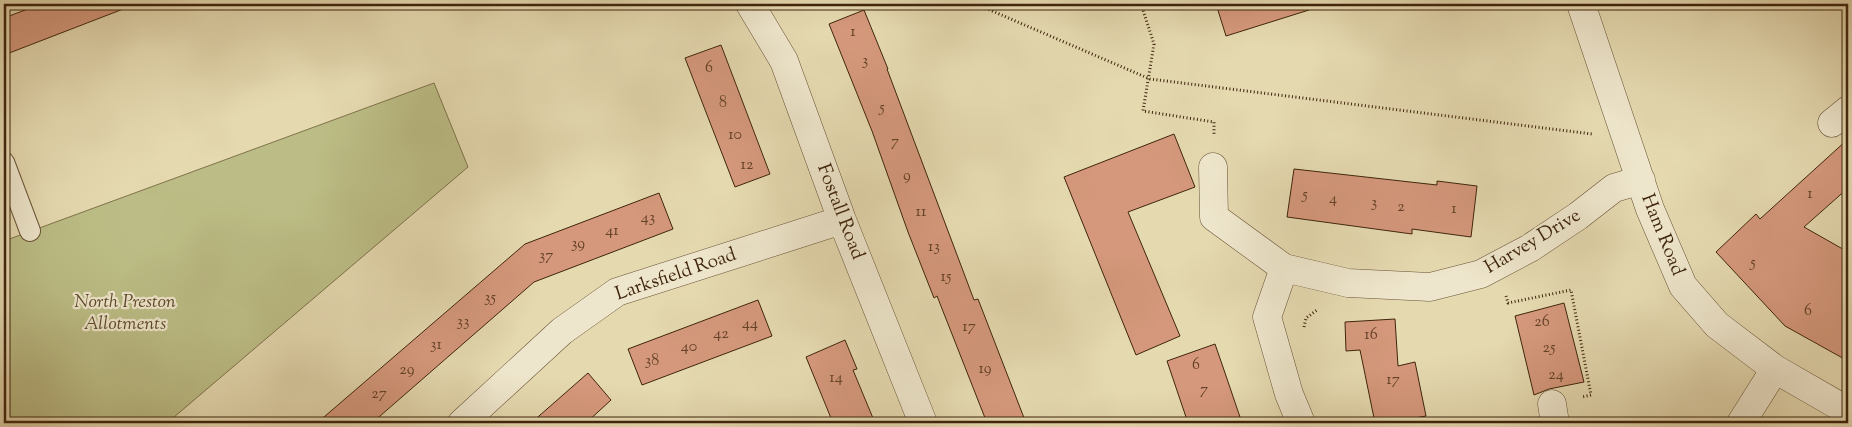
<svg xmlns="http://www.w3.org/2000/svg" width="1852" height="427" font-family="'Sorts Mill Goudy',serif">
	<rect width="100%" height="100%" fill="#e5d9b0"/>
	<filter id="stains"><feTurbulence type="fractalNoise" baseFrequency=".004" numOctaves="4"/><feColorMatrix values="0 0 0 0 .2 0 0 0 0 .09 0 0 0 0 .02 0 0 0 .5 -.17"/></filter>
	<radialGradient id="worn" r=".72"><stop offset=".6" stop-color="#630" stop-opacity="0"/><stop offset="1" stop-color="#630" stop-opacity=".3"/></radialGradient>
	<!-- green -->
	<path fill="#bcbd86" stroke="#7e7149" d="M434,83L468,167L167,423H4V241Z"/>
	<!-- building -->
	<path fill="#d5987c" stroke="#3f250c" d="M41,4H131V6L4,55V18Z
		M1216,4H1308L1309,10L1226,36Z
		M864,10L888,69H887L974,300L978,299L1026,423H987L937,296L934,298L908,232L872,131L829,24Z
		M721,45L770,174L735,187L685,58Z
		M1174,134L1195,187L1128,212L1180,336L1136,355L1064,177Z
		M1848,139V188L1804,227L1848,252V361L1785,326L1716,252L1756,214L1760,219Z
		M1294,169L1437,185V181L1477,186L1471,237L1412,229V234L1287,217Z
		M659,193L673,229L534,282L372,423H317L525,244Z
		M758,300L772,336L642,385L628,349Z
		M1564,303L1584,382L1549,389L1534,395L1515,316Z
		M1395,319L1398,366L1415,362L1426,416L1388,423H1375L1360,350L1346,351L1345,322Z
		M845,340L857,369L853,370L875,423H833L806,357Z
		M1215,344L1224,370L1242,423H1188L1167,361Z
		M588,373L611,400L586,423H531Z"/>
	<g fill="none" stroke-linecap="round" stroke-linejoin="round">
		<defs>
			<path id="lane" d="M4,162L30,231"/>
			<path id="street" d="M750,4L784,61L842,220L923,423
				M1581,4L1650,209L1683,286L1717,325L1775,369L1848,411
				M1832,123L1848,110
				M1213,167L1214,217L1284,268
				M1552,404L1555,423
				M462,423L562,331L617,292L842,220
				M1301,423L1289,394L1267,317L1284,268L1348,283L1430,287L1481,274L1530,248L1578,216L1614,188L1641,180
				M1741,423L1775,369"/>
		</defs>
		<!-- lane casing -->
		<use href="#lane" stroke="#685235" stroke-width="22"/>
		<!-- street casing -->
		<use href="#street" stroke="#685235" stroke-width="29"/>
		<!-- path -->
		<path stroke="#3f250c" stroke-width="3" stroke-dasharray="1 2.5" stroke-linecap="butt" d="M976,4L1150,79L1592,134
			M1141,4L1154,44L1143,111L1214,122V136
			M1506,296L1508,303L1571,290L1591,395L1582,397
			M1304,327L1306,318L1317,310"/>
		<!-- lane -->
		<use href="#lane" stroke="#eee6cc" stroke-width="20"/>
		<!-- street -->
		<use href="#street" stroke="#eee6cc" stroke-width="28"/>
	</g>
	<g text-anchor="middle" dominant-baseline="central" stroke-width="4.5" stroke-linejoin="round" paint-order="stroke">
		<!-- number labels -->
		<g font-size="16" fill="#644228">
			<text x="853" y="32">1</text>
			<text x="865" y="61">3</text>
			<text x="709" y="68">6</text>
			<text x="723" y="103">8</text>
			<text x="882" y="108">5</text>
			<text x="735" y="135">10</text>
			<text x="895" y="142">7</text>
			<text x="747" y="165">12</text>
			<text x="907" y="176">9</text>
			<text x="1810" y="194">1</text>
			<text x="1305" y="195">5</text>
			<text x="1333" y="199">4</text>
			<text x="1374" y="203">3</text>
			<text x="1401" y="207">2</text>
			<text x="1454" y="209">1</text>
			<text x="921" y="212">11</text>
			<text x="648" y="218">43</text>
			<text x="612" y="231">41</text>
			<text x="578" y="244">39</text>
			<text x="934" y="247">13</text>
			<text x="546" y="256">37</text>
			<text x="1753" y="263">5</text>
			<text x="946" y="277">15</text>
			<text x="490" y="298">35</text>
			<text x="1808" y="311">6</text>
			<text x="463" y="322">33</text>
			<text x="1542" y="322">26</text>
			<text x="750" y="324">44</text>
			<text x="969" y="327">17</text>
			<text x="721" y="334">42</text>
			<text x="1371" y="335">16</text>
			<text x="436" y="345">31</text>
			<text x="689" y="347">40</text>
			<text x="1549" y="348">25</text>
			<text x="652" y="361">38</text>
			<text x="1196" y="365">6</text>
			<text x="985" y="369">19</text>
			<text x="407" y="370">29</text>
			<text x="1556" y="375">24</text>
			<text x="836" y="378">14</text>
			<text x="1393" y="380">17</text>
			<text x="1204" y="390">7</text>
			<text x="379" y="394">27</text>
		</g>
		<!-- street labels -->
		<g font-size="19" fill="#3f250c" stroke="#eee6cc">
			<text transform="translate(840 212) rotate(69)">Fostall Road</text>
			<text transform="translate(1662 235) rotate(68)">Ham Road</text>
			<text transform="translate(1533 242) rotate(-31)">Harvey Drive</text>
			<text transform="translate(676 275) rotate(-19)">Larksfield Road</text>
		</g>
		<!-- park labels -->
		<g font-size="19" font-style="italic" fill="#5e4b2a" stroke="#eee6cc">
			<text x="125" y="302">North Preston<tspan x="125" dy="22">Allotments</tspan></text>
		</g>
	</g>
	<!-- margin -->
	<rect width="1852" height="427" fill="none" stroke="#e5d9b0" stroke-width="20"/>
	<rect x="5" y="5" width="1842" height="417" fill="none" stroke="#3f250c" stroke-width="2.5"/>
	<rect x="10" y="10" width="1832" height="407" fill="none" stroke="#3f250c"/>
	<rect width="100%" height="100%" filter="url(#stains)"/>
	<rect width="100%" height="100%" fill="url(#worn)"/>
</svg>
